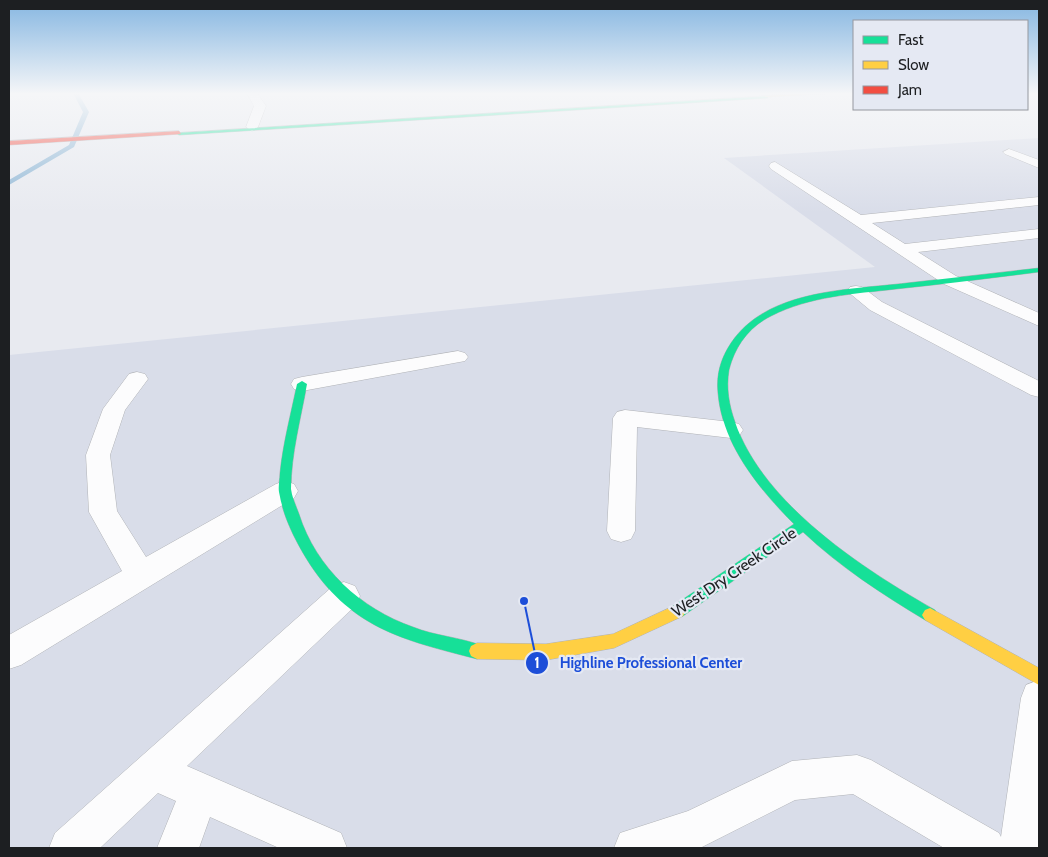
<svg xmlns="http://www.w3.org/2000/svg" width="1048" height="857" font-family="Cabin,sans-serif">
	<rect width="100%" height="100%" fill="#e8eaf0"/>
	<!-- built -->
	<path fill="#d9dde9" d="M1039,138V848H9V355L875,267L724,158Z"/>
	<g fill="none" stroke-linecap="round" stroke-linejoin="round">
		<!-- stream -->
		<path fill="#91b8d6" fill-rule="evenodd" d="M73,93H78L89,112L74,147L9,185V180L69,145L83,112Z"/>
		<defs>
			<path id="lane" d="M1009,149L1039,160V168L1005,154L1003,152Z
				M775,162L861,215L1039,197V205L872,223L905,244L1039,229V238L918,252L956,276L1039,313V326L944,284L771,169L769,166L771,163Z
				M856,286L862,287L882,302L1039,381V397L1031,395L870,310L847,291L850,287Z
				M458,351L465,353L468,357L465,361L302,391L294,389L291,384L294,379L302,377Z
				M137,372L145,374L148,379L125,410L110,455L117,511L146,557L276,484L285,481L294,484L298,491L294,498L21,665L9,669V635L122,571L89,512L86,455L103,409L129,374Z
				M625,410L731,422L739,424L743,430L739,436L731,438L637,427L635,531L631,539L621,542L611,539L607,531L613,418L617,412Z
				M344,582L355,586L360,596L355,606L187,766L341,833L347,848H279L210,817L199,848H157L176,801L158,793L100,848H49L55,833L333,586Z
				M1039,680V848H944L853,794L795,800L700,848H614L620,833L688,811L792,761L857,755L871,760L999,833L1001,837L1021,698L1026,685Z"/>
			<path id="street" d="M247,93H257L266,106L258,127L252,131L246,127L254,106Z"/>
			<path id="fast" d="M766,96L768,98L179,135L176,133Z
				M1039,268V272C991,278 944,284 896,289C854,294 810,296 771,316C749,327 735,346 729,370C726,388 729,405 735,422C763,504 863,569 935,610L938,615L935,620L930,622L925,620C882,594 840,567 803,532L683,616L678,618L673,616L670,611L673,606L794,524C759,489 722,444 718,393C716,374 721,358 731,343C767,289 849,290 907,283C951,278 995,273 1039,268Z
				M302,381L307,384C301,418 291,454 291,489C292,497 296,506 299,514C316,568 361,609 413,627C435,636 460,637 483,646L485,651L483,656L477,659C403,640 349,628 306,558C294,538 283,516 279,492C278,486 280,479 280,473C283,443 291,414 297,384Z"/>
			<path id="slow" d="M806,93H837L764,97L766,96Z
				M678,604L683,606L686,611L683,616L614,648L546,660L477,659L471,656L469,651L471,646L477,643L546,644L613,634Z
				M930,608L1039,668V685L925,620L922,615L925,610Z"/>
			<path id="jam" d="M179,131L181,134L9,145V141Z"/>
		</defs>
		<!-- lane casing -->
		<use href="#lane" stroke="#b1b3b7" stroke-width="1"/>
		<!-- street casing -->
		<use href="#street" stroke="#b1b3b7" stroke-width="1"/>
		<!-- fast casing -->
		<use href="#fast" stroke="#b1b3b7" stroke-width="1"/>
		<!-- slow casing -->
		<use href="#slow" stroke="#b1b3b7" stroke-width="1"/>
		<!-- jam casing -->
		<use href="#jam" stroke="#b1b3b7" stroke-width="1"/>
		<!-- lane -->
		<use href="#lane" fill="#fcfcfd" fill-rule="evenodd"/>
		<!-- street -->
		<use href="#street" fill="#fcfcfd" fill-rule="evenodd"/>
		<!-- fast -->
		<use href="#fast" fill="#16e098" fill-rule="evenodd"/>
		<!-- slow -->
		<use href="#slow" fill="#ffcf43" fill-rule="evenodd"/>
		<!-- jam -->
		<use href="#jam" fill="#f24e42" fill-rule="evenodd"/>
	</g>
	<!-- sky -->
	<linearGradient id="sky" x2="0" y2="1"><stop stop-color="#85b6e1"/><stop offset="0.44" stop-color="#f5f6f8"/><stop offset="1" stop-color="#f5f6f8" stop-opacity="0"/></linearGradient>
	<rect width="1048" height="213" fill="url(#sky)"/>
	<g text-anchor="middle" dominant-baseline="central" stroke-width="4.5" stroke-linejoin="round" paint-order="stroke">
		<!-- near-street labels -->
		<g font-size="16" fill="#1d1f22" stroke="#e5e9f3">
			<text transform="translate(734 572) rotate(-34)">West Dry Creek Circle</text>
		</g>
	</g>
	<!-- callouts -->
	<path fill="none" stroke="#1d4ed8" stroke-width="2" d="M524 601L537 663"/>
	<g fill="#1d4ed8" stroke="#e5e9f3" stroke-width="2">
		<circle cx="524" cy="601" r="5"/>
		<circle cx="537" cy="663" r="12"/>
	</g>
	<g font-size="15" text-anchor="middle" font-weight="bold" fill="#fff">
		<text x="537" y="668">1</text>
	</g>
	<g font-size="15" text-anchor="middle" font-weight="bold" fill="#1d4ed8" stroke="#e5e9f3" stroke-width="4.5" stroke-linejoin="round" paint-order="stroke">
		<text x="651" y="668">Highline Professional Center</text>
	</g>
	<!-- border -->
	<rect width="1048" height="857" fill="none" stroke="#1d1f22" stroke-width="20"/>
	<!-- legend -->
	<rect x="853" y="20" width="175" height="90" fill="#e5e9f3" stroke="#95989f"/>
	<rect x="863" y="36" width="25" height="8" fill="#16e098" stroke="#95989f"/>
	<text x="898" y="45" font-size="15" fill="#1d1f22">Fast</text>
	<rect x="863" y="61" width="25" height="8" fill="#ffcf43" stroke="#95989f"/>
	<text x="898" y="70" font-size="15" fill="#1d1f22">Slow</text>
	<rect x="863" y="86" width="25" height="8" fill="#f24e42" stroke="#95989f"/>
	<text x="898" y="95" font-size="15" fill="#1d1f22">Jam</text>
</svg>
